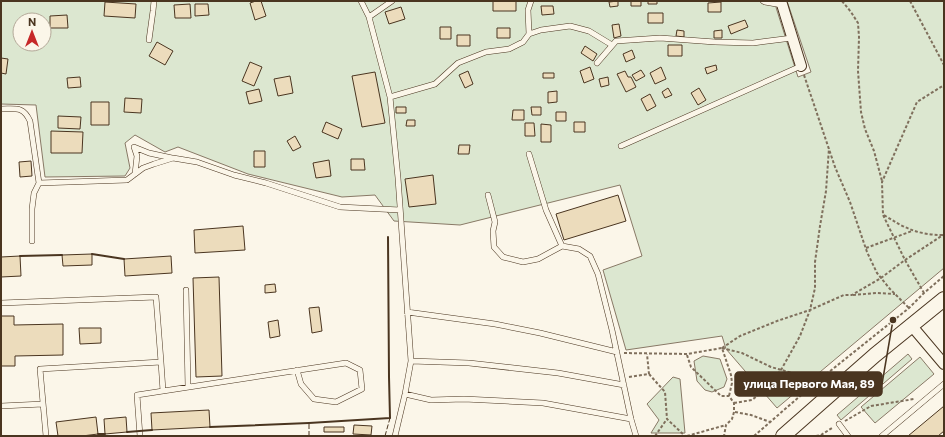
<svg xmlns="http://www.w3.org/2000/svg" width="945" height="437" font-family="Commissioner,sans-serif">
	<rect width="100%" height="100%" fill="#fbf6e9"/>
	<!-- green -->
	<path fill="#dce7d0" stroke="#887966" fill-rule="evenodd" d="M1,1H774L798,77L811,72L787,1H944V268L777,408L726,349L722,336L626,350L603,270L642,256L620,185L460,225L394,221L375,195L342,197L248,174L178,147L165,152L135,135L125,143L130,168L125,176L45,177L36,105L1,104ZM20,20H44V44H20Z
		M908,354L912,359L841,420L837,415Z
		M703,356L720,359L727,379L724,387L712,392L705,390L697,381L694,361Z
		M920,357L934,374L875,423L861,407Z
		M673,377L680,379L685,433H651L659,420L647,404Z"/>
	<!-- building -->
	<path fill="#ecdcbc" stroke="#4a3520" d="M256,1H261L266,16L255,20L250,3Z
		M493,1H516V11H493Z
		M618,1V6L610,7L609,2Z
		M631,1H641V6H631Z
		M648,1H657V4H648Z
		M105,2L136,4L135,18L104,16Z
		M721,2V12H708V3Z
		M190,4L191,18H175L174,5Z
		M195,4H208L209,15L195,16Z
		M541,6H553L554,14L542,15Z
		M401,7L405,19L389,24L385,12Z
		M648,13H663V23H648Z
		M67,15L68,28H50V16Z
		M745,20L748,27L731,34L728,26Z
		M619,24L621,36L614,38L612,25Z
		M440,27H451V39H440Z
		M497,28H510V38H497Z
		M677,30L684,31V37L676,36Z
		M722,30V38H714V31Z
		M457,35H470V46H457Z
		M157,42L173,51L165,65L149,56Z
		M668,45H682V56H668Z
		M585,46L597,54L593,61L581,53Z
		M632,50L635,58L626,62L623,54Z
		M1,58L8,59L6,74L1,73Z
		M250,62L262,67L254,86L242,81Z
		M716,65L717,70L707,74L705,68Z
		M590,67L594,79L584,83L580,71Z
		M661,67L666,79L655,84L650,73Z
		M641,70L645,76L636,81L632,75Z
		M468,71L473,84L465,88L459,75Z
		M625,71L628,77H631L636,87L626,92L617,74Z
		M375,72L385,123L362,127L352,76Z
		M543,73H554V78H543Z
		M290,76L293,93L278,96L274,79Z
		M80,77L81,87L68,88L67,78Z
		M608,77L609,85L601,87L599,79Z
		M668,88L672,95L665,98L662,92Z
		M699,88L706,100L698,105L691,93Z
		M259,89L262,101L249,104L246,92Z
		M557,91V102L548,103V92Z
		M650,94L656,106L647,111L641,99Z
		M125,98L142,99L141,113L124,112Z
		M91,102H109V125H91Z
		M396,107H406V113H396Z
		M531,107H541V115H532Z
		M513,110H524V120H512Z
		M556,112H566V121H556Z
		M58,116L81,117L80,129L58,128Z
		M407,120H415V126H406Z
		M326,122L342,129L338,139L322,132Z
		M574,122H585V132H574Z
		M525,123H534L535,136H525Z
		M541,124L551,125V142H541Z
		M51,131L83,132L82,153H51Z
		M295,136L301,147L293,151L287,141Z
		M459,145H470L469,154H458Z
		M254,151H265V167H254Z
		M351,159H364L365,170H351Z
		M329,160L331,176L316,178L313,163Z
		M31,161L32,176L20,177L19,162Z
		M433,175L436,204L409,207L405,179Z
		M618,195L626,221L564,240L556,214Z
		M243,226L245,250L195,253L194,230Z
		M92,254V265L63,266L62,255Z
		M20,256L21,276L1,277V257Z
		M171,256L172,273L125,276L124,259Z
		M219,277L222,376L196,377L193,278Z
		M275,284L276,292L265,293V285Z
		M319,307L322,331L312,333L309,308Z
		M1,316H14V325L63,324V355L15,356V366H1Z
		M278,320L280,336L270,338L268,322Z
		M79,328H101V343L80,344Z
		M944,406V431L938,436H908Z
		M209,410L210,427L152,430L151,413Z
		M96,417L98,434L82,436H58L56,422Z
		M126,417L127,432L105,434L104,419Z
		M354,425L372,426L371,435L353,434Z
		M324,427H344V432H324Z"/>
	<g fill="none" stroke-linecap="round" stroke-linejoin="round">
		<defs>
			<path id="lane" d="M361,1L369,17L390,97L398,178L411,361L405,394L395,436
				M763,1L765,2L782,5
				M369,17L392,1
				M529,34L541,30L570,26L589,31L612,45
				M149,40L153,11L154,1
				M597,63L616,41L660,38L715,42L753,43L792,38
				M390,97L435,84L458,63L486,52L509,49L523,42L529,34L528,10L531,1
				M1,109C16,109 23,106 30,121L39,183
				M621,146L801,66
				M529,154L546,210L562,246L579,249L590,256L598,274L612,330L631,419L636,436
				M135,174L137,156L134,147L149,153L172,158
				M488,195L495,222L493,231L494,247L503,257L523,262L538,259L562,246
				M32,241V209L34,193L39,183L127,180L143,168L154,164L173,158L197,162L234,175L266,183L340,207L400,210
				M186,290L188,387
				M1,303L156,297L161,362
				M407,312L495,324L540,333L617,352
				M411,361L469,363L558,373L624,385
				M405,394L431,400L464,399L543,403L631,419
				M1,406L43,404
				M839,424L848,436
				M46,436L40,369L161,362L163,391
				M140,436L137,395L346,363L360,370L362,389L336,402L314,399L301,384L297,370
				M882,436L944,384"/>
			<path id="street" d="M781,1L801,66
				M911,325L944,364"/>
			<path id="secondary" d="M783,436L875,355L944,299"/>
		</defs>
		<!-- lane casing -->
		<use href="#lane" stroke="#4a3520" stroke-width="6"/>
		<!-- street casing -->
		<use href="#street" stroke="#4a3520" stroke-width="12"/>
		<!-- secondary casing -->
		<use href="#secondary" stroke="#4a3520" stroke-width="16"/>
		<!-- path -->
		<path stroke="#7f6f5c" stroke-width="2" stroke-dasharray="3 2" stroke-linecap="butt" d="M842,1L851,12L858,23L859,37L858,71L861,112L865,129L874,151L882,181
			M910,1L944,65
			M804,75L835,167L850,202L867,252L877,273L890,289L909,308
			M884,215C904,228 918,235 943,235
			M866,248L912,231
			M924,293L905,260L883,215L882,182L917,102L944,85
			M853,295L876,293L895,294
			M722,348L740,336L777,321L810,310L844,295H852L881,278L905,260L943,235L944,236
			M722,348L742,353L771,367L796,374L809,388
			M624,353L687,354L722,348L731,375L732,383L729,396
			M687,355L691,367L721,396H729L734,403V412L732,419L726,425L724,436
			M649,374L665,392L667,419L685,436
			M629,377L649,374L647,354
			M734,403L752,400L770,385L781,370L800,336L810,310L815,288V262L820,226L826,191L829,148
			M735,412L751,415L770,422
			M845,421L871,406L914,399
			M655,436L667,419
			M687,436L726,425
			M754,436L814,384L909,308L924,293L944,276
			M816,436L821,435L832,428"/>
		<!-- lane -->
		<use href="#lane" stroke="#fbf6e9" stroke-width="5"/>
		<!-- street -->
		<use href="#street" stroke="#fbf6e9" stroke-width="10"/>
		<!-- secondary -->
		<use href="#secondary" stroke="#fbf6e9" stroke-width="14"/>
		<!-- fence -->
		<path stroke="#4a3520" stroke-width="1" stroke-dasharray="5 2" stroke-linecap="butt" d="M309,436V423
			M385,436L390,418"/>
		<!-- wall -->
		<path stroke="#4a3520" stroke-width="2" d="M92,254L124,259
			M20,256L62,255
			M210,427L309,423L390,418L389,377L388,237
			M127,432L152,430
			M98,434H105"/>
	</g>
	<!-- callouts -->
	<path fill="none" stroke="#4a3520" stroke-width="1.5" d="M893 320L882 384"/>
	<circle fill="#4a3520" stroke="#fbf6e9" stroke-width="1.5" cx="893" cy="320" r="4"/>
	<rect fill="#4a3520" stroke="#4a3520" stroke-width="1.5" x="735" y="372" width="147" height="24" rx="4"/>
	<g font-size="12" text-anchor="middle" font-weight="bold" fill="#fff">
		<text x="809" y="388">улица Первого Мая, 89</text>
	</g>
	<!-- border -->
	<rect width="945" height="437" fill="none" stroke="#4a3520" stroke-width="4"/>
	<!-- north arrow -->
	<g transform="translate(32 32)"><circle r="19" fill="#fbf6e9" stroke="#b4a999"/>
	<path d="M0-3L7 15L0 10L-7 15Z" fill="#c62828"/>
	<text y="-6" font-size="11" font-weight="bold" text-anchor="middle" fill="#4a3520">N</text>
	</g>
</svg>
